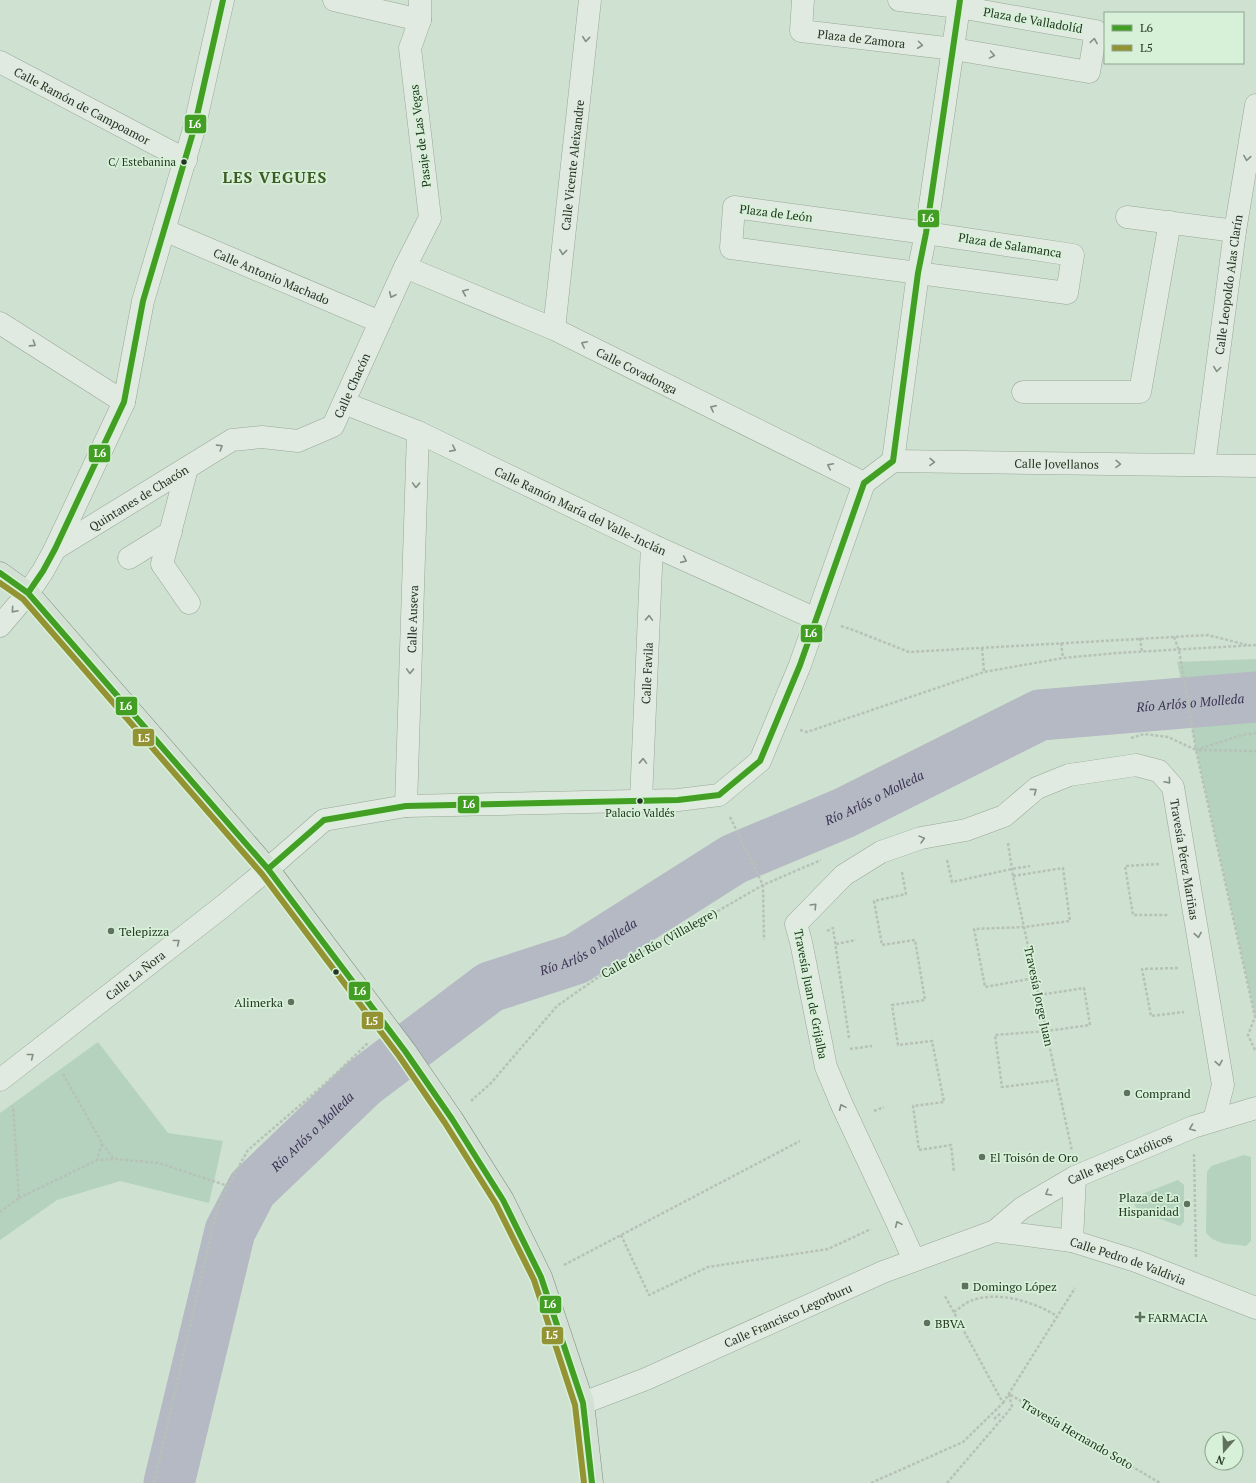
<svg xmlns="http://www.w3.org/2000/svg" width="1256" height="1483" font-family="'PT Serif',serif">
	<rect width="100%" height="100%" fill="#cfe1d0"/>
	<!-- green -->
	<path fill="#b4d2be" d="M1256,659V1020L1177,662Z
		M98,1042L168,1133L223,1141L209,1203L120,1181L57,1200L0,1240V1113Z
		M1244,1155L1251,1157V1241L1246,1246C1233,1244 1213,1245 1206,1232L1207,1172L1211,1166Z
		M1178,1180L1184,1185V1222L1180,1226L1138,1211L1134,1204L1137,1196Z"/>
	<g fill="none" stroke-linecap="round" stroke-linejoin="round">
		<!-- river -->
		<path stroke="#b4b9c3" stroke-width="51" id="s1" d="M169,1483L230,1231L252,1189L363,1083L490,987L576,959L734,859L844,813L1040,715L1256,697"/>
		<defs>
			<g id="minor">
				<path d="M334,0L420,20"/>
				<path id="s2" d="M803,0L801,31L954,49L1089,72L1096,31L959,7L899,0"/>
				<path id="s3" d="M0,62L186,160"/>
				<path d="M734,207L926,233L1073,255L1067,293L731,248Z"/>
				<path d="M1127,217L1235,231"/>
				<path id="s4" d="M164,230L380,322"/>
				<path id="s5" d="M405,267L554,329L864,483"/>
				<path d="M0,323L124,402"/>
				<path id="s6" d="M554,329L590,0"/>
				<path d="M1023,392H1140L1170,222"/>
				<path id="s7" d="M344,403L418,432L652,545L816,619"/>
				<path d="M893,461L918,273L926,233L960,0"/>
				<path id="s8" d="M1204,465L1235,231L1256,105"/>
				<path d="M187,468L162,564L189,603"/>
				<path id="s9" d="M864,483L893,461L1256,466"/>
				<path id="s10" d="M55,549L232,440L262,437L298,441L333,426L405,267L430,218L410,48L420,20V0"/>
				<path d="M129,558L171,532"/>
				<path d="M0,626L28,593L43,571L55,549L124,402L143,301L194,129L223,0"/>
				<path id="s11" d="M641,800L652,545"/>
				<path id="s12" d="M406,806L418,432"/>
				<path id="s13" d="M0,1080L222,907L268,869L324,820L406,806L678,800L719,795L760,761L800,665L864,483"/>
				<path id="s14" d="M995,1231L1072,1241L1136,1261L1256,1308"/>
				<path d="M1072,1241L1075,1177"/>
				<path id="s15" d="M914,1260L895,1218L842,1105L826,1067L801,942L796,924L844,875L881,852L921,838L966,830L1004,816L1037,788L1069,775L1136,765L1159,771L1173,787L1223,1085L1214,1120"/>
				<path id="s16" d="M583,1403L646,1379L883,1272L995,1231L1022,1208L1075,1177L1193,1127L1256,1108"/>
			</g>
			<path id="major" d="M0,573L28,593L268,869L405,1051L452,1119L503,1200L541,1277L583,1403L592,1483"/>
		</defs>
		<!-- minor casing -->
		<use href="#minor" stroke="#99a798" stroke-width="23"/>
		<!-- major casing -->
		<use href="#major" stroke="#7f8c7f" stroke-width="23"/>
		<!-- path -->
		<path stroke="#b7c2b7" stroke-width="2.5" stroke-dasharray="3 2" stroke-linecap="butt" d="M841,626L853,630L909,652L1208,635L1247,645
			M1174,637L1179,650L1196,750
			M1140,638L1142,652
			M1061,643L1063,658
			M982,648L984,672
			M800,730L807,732L984,672L1063,658L1117,653L1256,645
			M1131,738L1144,734L1168,737L1196,750L1255,1017L1248,1035L1256,1052
			M1196,750L1242,735L1256,733
			M1199,750L1256,751
			M730,817L763,885L764,940
			M1008,843L1013,876L1072,1151
			M947,860L952,882L1012,869L1030,866
			M1159,864L1125,866L1133,915H1169
			M902,872L906,894L874,901L882,945L915,940L925,1000L892,1005L898,1045L932,1041L944,1102L913,1106L919,1150L951,1145L954,1172
			M1013,876L1063,868L1070,921L1024,927L974,929L985,987L1035,978
			M827,931L833,928L849,1038
			M836,944L856,940
			M1178,968L1142,969L1151,1016L1184,1012
			M1039,995L1084,988L1090,1025L1047,1031L995,1035L1002,1087L1058,1080
			M850,1049L872,1046
			M63,1074L102,1143L97,1160
			M471,1101L491,1083L557,1006L610,969L704,919L763,885L821,860
			M874,1111L884,1107
			M102,1144L114,1159
			M1194,1154L1196,1257
			M19,1198L97,1160L115,1159L159,1163L228,1186
			M0,1212L19,1198L13,1106
			M621,1235L649,1295L708,1267L828,1249L871,1229
			M564,1265L800,1141
			M954,1312C960,1308 966,1302 973,1300C1000,1291 1034,1302 1057,1316
			M1003,1403L1075,1288
			M994,1419L1001,1413
			M154,1483L217,1209L228,1186L248,1150L326,1083L368,1043
			M871,1483L963,1442L1003,1403L945,1296
			M947,1483L1012,1407L1009,1394L1160,1483"/>
		<!-- minor -->
		<use href="#minor" stroke="#e0eae0" stroke-width="22"/>
		<!-- major -->
		<use href="#major" stroke="#d2e1d3" stroke-width="22"/>
		<defs>
			<path id="bus-1" d="M0,573L28,593L268,869L405,1051L452,1119L503,1200L541,1277L583,1403L592,1483
				M28,593L43,571L55,549L124,402L143,301L194,129L223,0
				M268,869L324,820L406,806L678,800L719,795L760,761L800,665L864,483L893,461L918,273L926,233L960,0"/>
			<path id="bus-2" d="M0,583L23,599L262,874L399,1056L445,1123L496,1204L534,1280L575,1405L584,1483"/>
		</defs>
		<!-- bus-1 casing -->
		<use href="#bus-1" stroke="#d6f1d8" stroke-width="9"/>
		<!-- bus-2 casing -->
		<use href="#bus-2" stroke="#d6f1d8" stroke-width="9"/>
		<!-- bus-1 -->
		<use href="#bus-1" stroke="#429f23" stroke-width="6"/>
		<!-- bus-2 -->
		<use href="#bus-2" stroke="#949333" stroke-width="6"/>
	</g>
	<!-- one-way arrows -->
	<defs><path id="oneway-chevron" d="M-2-3.5L2.5 0L-2 3.5" fill="none" stroke-width="1.6" stroke-linecap="round" stroke-linejoin="round"/></defs>
	<g stroke="#829080">
		<use href="#oneway-chevron" transform="translate(586 39) rotate(96)"/>
		<use href="#oneway-chevron" transform="translate(1094 41) rotate(-81)"/>
		<use href="#oneway-chevron" transform="translate(920 45) rotate(7)"/>
		<use href="#oneway-chevron" transform="translate(992 55) rotate(10)"/>
		<use href="#oneway-chevron" transform="translate(1247 158) rotate(99)"/>
		<use href="#oneway-chevron" transform="translate(563 252) rotate(96)"/>
		<use href="#oneway-chevron" transform="translate(465 292) rotate(-157)"/>
		<use href="#oneway-chevron" transform="translate(392 295) rotate(115)"/>
		<use href="#oneway-chevron" transform="translate(33 344) rotate(33)"/>
		<use href="#oneway-chevron" transform="translate(584 344) rotate(-154)"/>
		<use href="#oneway-chevron" transform="translate(1217 369) rotate(98)"/>
		<use href="#oneway-chevron" transform="translate(713 408) rotate(-154)"/>
		<use href="#oneway-chevron" transform="translate(220 447) rotate(-32)"/>
		<use href="#oneway-chevron" transform="translate(453 449) rotate(26)"/>
		<use href="#oneway-chevron" transform="translate(932 462) rotate(1)"/>
		<use href="#oneway-chevron" transform="translate(1118 464) rotate(1)"/>
		<use href="#oneway-chevron" transform="translate(830 466) rotate(-154)"/>
		<use href="#oneway-chevron" transform="translate(416 485) rotate(92)"/>
		<use href="#oneway-chevron" transform="translate(684 560) rotate(24)"/>
		<use href="#oneway-chevron" transform="translate(14 610) rotate(131)"/>
		<use href="#oneway-chevron" transform="translate(649 618) rotate(-88)"/>
		<use href="#oneway-chevron" transform="translate(410 671) rotate(92)"/>
		<use href="#oneway-chevron" transform="translate(643 761) rotate(-88)"/>
		<use href="#oneway-chevron" transform="translate(1168 781) rotate(49)"/>
		<use href="#oneway-chevron" transform="translate(1034 791) rotate(-37)"/>
		<use href="#oneway-chevron" transform="translate(922 839) rotate(-15)"/>
		<use href="#oneway-chevron" transform="translate(814 906) rotate(-46)"/>
		<use href="#oneway-chevron" transform="translate(1198 935) rotate(80)"/>
		<use href="#oneway-chevron" transform="translate(177 942) rotate(-38)"/>
		<use href="#oneway-chevron" transform="translate(31 1056) rotate(-38)"/>
		<use href="#oneway-chevron" transform="translate(1219 1063) rotate(80)"/>
		<use href="#oneway-chevron" transform="translate(842 1107) rotate(-114)"/>
		<use href="#oneway-chevron" transform="translate(1192 1128) rotate(159)"/>
		<use href="#oneway-chevron" transform="translate(1048 1193) rotate(149)"/>
		<use href="#oneway-chevron" transform="translate(898 1224) rotate(-114)"/>
	</g>
	<!-- markers -->
	<g fill="#243521" stroke="#d6f1d8" stroke-width="1.5">
		<circle cx="184" cy="162" r="3.5"/>
		<circle cx="640" cy="801" r="3.5"/>
		<circle cx="336" cy="972" r="3.5"/>
	</g>
	<g fill="#60715e" stroke="#d6f1d8" stroke-width="1.5">
		<circle cx="111" cy="931" r="4"/>
		<circle cx="291" cy="1002" r="4"/>
		<circle cx="1127" cy="1093" r="4"/>
		<circle cx="982" cy="1157" r="4"/>
		<circle cx="1187" cy="1204" r="4"/>
		<rect x="961" y="1282" width="8" height="8" rx="2"/>
		<path d="M1138 1311h4v4h4v4h-4v4h-4v-4h-4v-4h4z"/>
		<circle cx="927" cy="1323" r="4"/>
	</g>
	<g text-anchor="middle" dominant-baseline="central" stroke-width="3.5" stroke-linejoin="round" paint-order="stroke">
		<!-- bus labels -->
		<g font-size="11" fill="#243521" stroke="#d6f1d8" text-anchor="end">
			<text x="176" y="162">C/ Estebanina</text>
			<text x="640" y="813" text-anchor="middle">Palacio Valdés</text>
		</g>
		<!-- street labels -->
		<g font-size="12" fill="#243521" stroke="#d6f1d8">
			<text transform="translate(1033 20) rotate(10)">Plaza de Valladolíd</text>
			<text stroke="none"><textPath href="#s2" startOffset="92">Plaza de Zamora</textPath></text>
			<text stroke="none"><textPath href="#s3" startOffset="93">Calle Ramón de Campoamor</textPath></text>
			<text transform="translate(420 136) rotate(-97)">Pasaje de Las Vegas</text>
			<text stroke="none"><textPath href="#s6" startOffset="165">Calle Vicente Aleixandre</textPath></text>
			<text transform="translate(776 213) rotate(7)">Plaza de León</text>
			<text transform="translate(1010 245) rotate(9)">Plaza de Salamanca</text>
			<text stroke="none"><textPath href="#s4" startOffset="117">Calle Antonio Machado</textPath></text>
			<text stroke="none"><textPath href="#s8" startOffset="182">Calle Leopoldo Alas Clarín</textPath></text>
			<text stroke="none"><textPath href="#s5" startOffset="254">Calle Covadonga</textPath></text>
			<text stroke="none"><textPath href="#s10" startOffset="357">Calle Chacón</textPath></text>
			<text stroke="none"><textPath href="#s9" startOffset="200">Calle Jovellanos</textPath></text>
			<text stroke="none"><textPath href="#s10" startOffset="98">Quintanes de Chacón</textPath></text>
			<text stroke="none"><textPath href="#s7" startOffset="260">Calle Ramón María del Valle-Inclán</textPath></text>
			<text stroke="none"><textPath href="#s12" startOffset="187">Calle Auseva</textPath></text>
			<text stroke="none"><textPath href="#s11" startOffset="127">Calle Favila</textPath></text>
			<text stroke="none"><textPath href="#s15" startOffset="863">Travesía Pérez Mariñas</textPath></text>
			<text transform="translate(659 943) rotate(-29)">Calle del Río (Villalegre)</text>
			<text stroke="none"><textPath href="#s13" startOffset="171">Calle La Ñora</textPath></text>
			<text transform="translate(811 994) rotate(79)">Travesía Juan de Grijalba</text>
			<text transform="translate(1039 996) rotate(78)">Travesía Jorge Juan</text>
			<text stroke="none"><textPath href="#s16" startOffset="592">Calle Reyes Católicos</textPath></text>
			<text stroke="none"><textPath href="#s14" startOffset="137">Calle Pedro de Valdivia</textPath></text>
			<text stroke="none"><textPath href="#s16" startOffset="223">Calle Francisco Legorburu</textPath></text>
			<text transform="translate(1077 1434) rotate(30)">Travesía Hernando Soto</text>
		</g>
		<!-- poi labels -->
		<g font-size="12" fill="#243521" stroke="#d6f1d8" text-anchor="start">
			<text x="119" y="931">Telepizza</text>
			<text x="283" y="1002" text-anchor="end">Alimerka</text>
			<text x="1135" y="1093">Comprand</text>
			<text x="990" y="1157">El Toisón de Oro</text>
			<text x="1179" y="1197" text-anchor="end">Plaza de La<tspan x="1179" dy="14">Hispanidad</tspan></text>
			<text x="973" y="1286">Domingo López</text>
			<text x="1148" y="1317">FARMACIA</text>
			<text x="935" y="1323">BBVA</text>
		</g>
		<!-- water labels -->
		<g font-size="13" font-style="italic" fill="#3b3253" stroke="#d6f1d8">
			<text stroke="none"><textPath href="#s1" startOffset="1386">Río Arlós o Molleda</textPath></text>
			<text stroke="none"><textPath href="#s1" startOffset="1050">Río Arlós o Molleda</textPath></text>
			<text stroke="none"><textPath href="#s1" startOffset="726">Río Arlós o Molleda</textPath></text>
			<text stroke="none"><textPath href="#s1" startOffset="390">Río Arlós o Molleda</textPath></text>
		</g>
		<!-- district labels -->
		<g font-size="16" font-weight="bold" letter-spacing="1" fill="#3d5c25" stroke="#d6f1d8">
			<text x="275" y="177">LES VEGUES</text>
		</g>
	</g>
	<g stroke="#d6f1d8" stroke-width="1.5">
		<rect x="184" y="114" width="23" height="20" rx="4" fill="#429f23"/>
		<rect x="917" y="209" width="23" height="19" rx="4" fill="#429f23"/>
		<rect x="88" y="444" width="23" height="19" rx="4" fill="#429f23"/>
		<rect x="800" y="624" width="23" height="19" rx="4" fill="#429f23"/>
		<rect x="115" y="696" width="23" height="20" rx="4" fill="#429f23"/>
		<rect x="132" y="728" width="23" height="19" rx="4" fill="#949333"/>
		<rect x="457" y="795" width="23" height="19" rx="4" fill="#429f23"/>
		<rect x="348" y="981" width="23" height="20" rx="4" fill="#429f23"/>
		<rect x="361" y="1011" width="23" height="19" rx="4" fill="#949333"/>
		<rect x="539" y="1295" width="23" height="19" rx="4" fill="#429f23"/>
		<rect x="541" y="1326" width="23" height="19" rx="4" fill="#949333"/>
	</g>
	<g font-size="11" text-anchor="middle" font-weight="bold" fill="#fff">
		<text x="195" y="128">L6</text>
		<text x="928" y="222">L6</text>
		<text x="100" y="457">L6</text>
		<text x="811" y="637">L6</text>
		<text x="126" y="710">L6</text>
		<text x="144" y="742">L5</text>
		<text x="469" y="808">L6</text>
		<text x="360" y="995">L6</text>
		<text x="372" y="1025">L5</text>
		<text x="550" y="1308">L6</text>
		<text x="552" y="1339">L5</text>
	</g>
	<!-- legend -->
	<rect x="1104" y="12" width="140" height="52" fill="#d6f1d8" stroke="#8fa68f"/>
	<rect x="1112" y="25" width="20" height="6" fill="#429f23" stroke="#8fa68f"/>
	<text x="1140" y="32" font-size="12" fill="#243521">L6</text>
	<rect x="1112" y="45" width="20" height="6" fill="#949333" stroke="#8fa68f"/>
	<text x="1140" y="52" font-size="12" fill="#243521">L5</text>
	<!-- north arrow -->
	<g transform="translate(1224 1451) rotate(200)"><circle r="19" fill="#d6f1d8" stroke="#8fa68f"/>
	<path d="M0-3L7 15L0 10L-7 15Z" fill="#60715e"/>
	<text y="-6" font-size="11" font-weight="bold" text-anchor="middle" fill="#243521">N</text>
	</g>
</svg>
